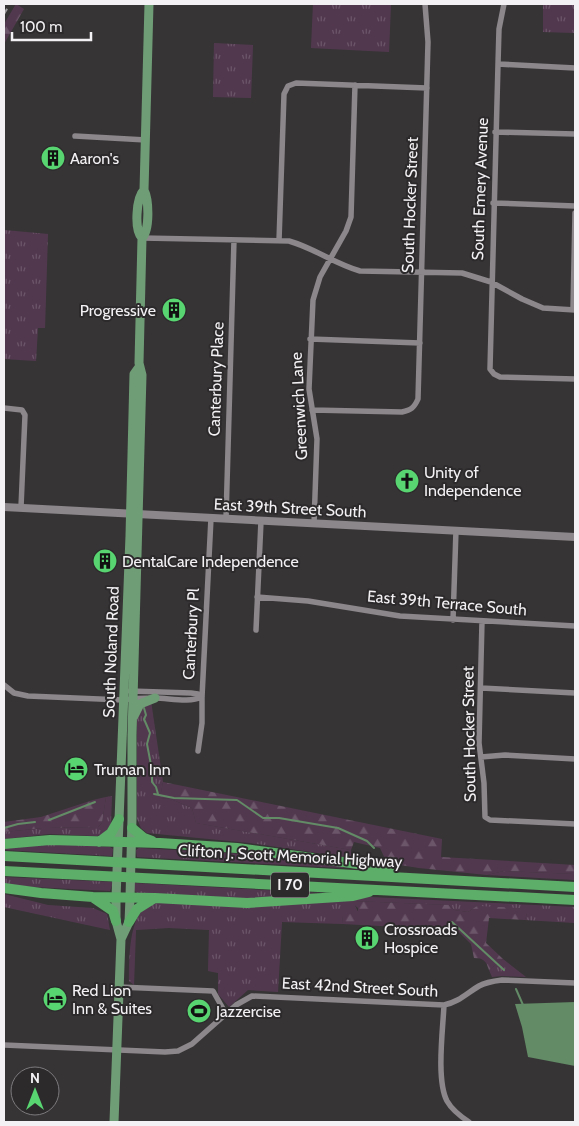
<svg xmlns="http://www.w3.org/2000/svg" width="579" height="1126" font-family="Cabin,sans-serif">
	<defs>
		<pattern id="grass-tufts" width="24" height="20" patternUnits="userSpaceOnUse" patternTransform="scale(1.25)"><rect width="24" height="20" fill="#52384f"/><path d="M3 7l-1-3M5 7V3M7 7l1-3M15 17l-1-3M17 17v-4M19 17l1-3" fill="none" stroke="#6b5569"/></pattern>
		<pattern id="forest-firs" width="22" height="20" patternUnits="userSpaceOnUse" patternTransform="scale(1.25)"><rect width="22" height="20" fill="#52384f"/><path d="M5 1l3.5 6h-7zM16 11l3.5 6h-7z" fill="#6b5569"/></pattern>
	</defs>
	<rect width="100%" height="100%" fill="#373436"/>
	<!-- grass -->
	<path fill="url(#grass-tufts)" d="M313,4H391L389,52L311,48Z
		M543,4H575V33L543,32Z
		M214,43L253,45L251,98L213,97Z
		M4,230L48,234L45,328H38L36,361L4,359Z
		M151,701L163,782L160,798L171,799L192,808L196,823L351,850V858L250,843L147,833L141,828L137,819V718L143,705Z
		M112,796L111,824L104,834L97,836L49,834L4,839V832L43,828L98,827L102,823L106,797Z
		M41,843L110,847L113,849L112,856L4,850V848Z
		M139,848L243,854L343,865V868L137,857L136,850Z
		M504,871L575,874V880L487,875Z
		M4,877L113,882L110,891L16,886L4,884Z
		M134,883L320,893L251,899L137,893L134,890Z
		M4,894L48,905L93,908L107,914L110,930L4,907Z
		M370,897L575,907V923L525,920L527,913L477,906L468,912L454,910L449,905L353,901L358,912L342,916L343,924L282,922L278,992L248,990L229,1007L218,994V973L208,971L209,930L169,928L136,930L134,985L129,981C129,961 129,928 141,912C144,908 149,906 153,903Z
		M503,959L526,977L501,976L492,977L489,970Z"/>
	<!-- forest -->
	<path fill="url(#forest-firs)" d="M16,4L24,9L4,44V24Z
		M163,782L442,839L441,857L575,865V874L504,871L487,875L419,868L387,863L380,848L354,842L351,850L196,823L192,808L171,799L160,798Z
		M106,797L102,823L98,827L43,828L4,832V822L41,817L93,800Z
		M353,901L449,905L454,910L468,912L477,906L520,908L525,910L527,913L525,920L489,918L486,943L503,959L489,970C486,961 484,958 474,958L471,944L457,930L343,924L342,916L350,911H358V908L352,903Z"/>
	<!-- water -->
	<path fill="#628b66" d="M575,1002V1066L528,1057L522,1027L515,1004Z"/>
	<g fill="none" stroke-linecap="round" stroke-linejoin="round">
		<!-- stream -->
		<path stroke="#628b66" stroke-width="2" d="M144,708L146,715L144,719L150,733L147,744L152,770V782L156,787L158,794
			M154,794L174,798L237,800L263,818H279L338,828L367,841L374,848
			M49,820L95,802
			M4,828L18,824L35,822
			M452,922L504,970
			M516,989L523,1005"/>
		<!-- minor -->
		<path stroke="#8b878a" stroke-width="5.5" d="M504,4L499,29L498,64L490,369L494,374L500,377L575,379
			M498,64L575,68
			M495,132L575,134
			M75,136L146,140
			M493,203L575,206
			M142,238L289,241C314,248 335,264 360,271L462,273L491,282L522,299L543,308L575,310
			M279,241L284,94L288,86L296,83L427,88
			M573,310L575,213
			M310,339L420,343
			M4,408L22,410L25,415L21,507
			M312,410L402,412C411,410 414,408 418,399L428,42L425,4
			M226,519L234,240
			M314,524L317,439L309,389L313,300L320,277L346,231L351,217L355,85
			M257,597L308,601L400,616L575,626
			M453,620L456,530
			M482,621L479,743L484,783L485,817L490,820L575,824
			M256,630L261,521
			M4,685L14,693L28,696L123,700C134,698 144,698 155,698C169,698 189,703 202,697
			M481,688L575,693
			M130,691L191,693L198,694L202,697
			M198,751L202,723V697L211,518
			M481,757L505,755L575,759
			M119,987L213,991L226,1014
			M444,1005C443,1029 436,1080 447,1101C452,1110 460,1116 469,1122
			M4,1045L165,1052L178,1051L192,1044L236,1005L252,996L444,1005C459,1002 467,993 479,986C486,982 494,981 502,980L575,983"/>
		<!-- secondary -->
		<path stroke="#8b878a" stroke-width="8" d="M4,507L575,537"/>
		<!-- primary -->
		<path stroke="#6f9e76" stroke-width="9" d="M142,238C134,230 136,198 144,190
			M134,716L140,704L155,698
			M121,939L129,922L130,898L132,818V735L142,375L139,363L142,238C150,230 149,200 144,190L149,4
			M114,1122L121,939L116,921V898L130,536L134,374L139,367"/>
		<!-- motorway -->
		<path stroke="#5cae69" stroke-width="10" d="M132,828L144,838L152,841
			M99,842L111,833L119,819
			M4,844L50,840L160,843L237,848L358,864L393,872
			M4,856L575,887
			M4,871L575,900
			M4,888L41,893L93,897L155,898L247,903L353,896L369,892
			M94,898L113,911L116,921
			M129,922L137,909L153,899"/>
		<!-- rail -->
		<path stroke="#9f9d9f" stroke-width="2" stroke-dasharray="6 6" stroke-linecap="butt" d="M4,14L10,4"/>
	</g>
	<!-- icons -->
	<defs>
		<symbol id="building-disc" viewBox="-11 -11 22 22"><circle r="9.5" fill="#58d570" stroke="#2d2a2c"/><path d="M-4-6H4V6H1V3H-1V6H-4ZM-2.5-4.3h1.7v1.8h-1.7ZM.8-4.3h1.7v1.8H.8ZM-2.5-1h1.7V.8h-1.7ZM.8-1h1.7V.8H.8Z" fill="#111"/></symbol>
		<symbol id="church-disc" viewBox="-11 -11 22 22"><circle r="9.5" fill="#58d570" stroke="#2d2a2c"/><path d="M-1.2-6h2.4v3.5h3.3v2.4h-3.3V6h-2.4V-.1h-3.3v-2.4h3.3Z" fill="#111"/></symbol>
		<symbol id="hotel-disc" viewBox="-11 -11 22 22"><circle r="9.5" fill="#58d570" stroke="#2d2a2c"/><path d="M-6-4.5h1.5V1H6V5H4.5V3h-9V5H-6ZM-4 0a1.8 1.8 0 1 1 3.6 0ZM.5 0V-2.5h3Q6-2.5 6 0Z" fill="#111"/></symbol>
		<symbol id="stadium-disc" viewBox="-11 -11 22 22"><circle r="9.5" fill="#58d570" stroke="#2d2a2c"/><path d="M0-5a6.5 5 0 1 0 0 10a6.5 5 0 1 0 0-10ZM-3.5-1.8h7v3.6h-7Z" fill="#111"/></symbol>
	</defs>
	<g fill-rule="evenodd">
		<use href="#building-disc" x="39" y="144" width="28" height="28"/>
		<use href="#building-disc" x="160" y="296" width="28" height="28"/>
		<use href="#church-disc" x="393" y="467" width="28" height="28"/>
		<use href="#building-disc" x="91" y="547" width="28" height="28"/>
		<use href="#hotel-disc" x="62" y="755" width="28" height="28"/>
		<use href="#building-disc" x="353" y="924" width="28" height="28"/>
		<use href="#hotel-disc" x="41" y="985" width="28" height="28"/>
		<use href="#stadium-disc" x="185" y="997" width="28" height="28"/>
	</g>
	<g text-anchor="middle" dominant-baseline="central" stroke-width="4" stroke-linejoin="round" paint-order="stroke">
		<!-- shield labels -->
		<rect fill="#2d2a2c" stroke="#b8b5b7" stroke-width="1" x="271" y="872.5" width="38" height="25" rx="4"/>
		<g font-size="15" font-weight="bold" fill="#f3f1f3">
			<text x="290" y="885">I 70</text>
		</g>
		<!-- poi labels -->
		<g font-size="16" fill="#f3f1f3" stroke="#2d2a2c" text-anchor="start">
			<text x="70" y="158">Aaron's</text>
			<text x="156" y="310" text-anchor="end">Progressive</text>
			<text x="424" y="472">Unity of<tspan x="424" dy="18">Independence</tspan></text>
			<text x="122" y="561">DentalCare Independence</text>
			<text x="94" y="769">Truman Inn</text>
			<text x="384" y="929">Crossroads<tspan x="384" dy="18">Hospice</tspan></text>
			<text x="72" y="990">Red Lion<tspan x="72" dy="18">Inn &amp; Suites</tspan></text>
			<text x="216" y="1011">Jazzercise</text>
		</g>
		<!-- street labels -->
		<g font-size="16" fill="#f3f1f3" stroke="#2d2a2c">
			<text transform="translate(480 189) rotate(-88)">South Emery Avenue</text>
			<text transform="translate(410 205) rotate(-88)">South Hocker Street</text>
			<text transform="translate(216 379) rotate(-88)">Canterbury Place</text>
			<text transform="translate(299 406) rotate(-93)">Greenwich Lane</text>
			<text transform="translate(290 508) rotate(3)">East 39th Street South</text>
			<text transform="translate(447 603) rotate(5)">East 39th Terrace South</text>
			<text transform="translate(191 634) rotate(-87)">Canterbury Pl</text>
			<text transform="translate(111 652) rotate(-88)">South Noland Road</text>
			<text transform="translate(469 734) rotate(-91)">South Hocker Street</text>
			<text transform="translate(290 856) rotate(3)">Clifton J. Scott Memorial Highway</text>
			<text transform="translate(360 987) rotate(3)">East 42nd Street South</text>
		</g>
	</g>
	<!-- border -->
	<rect width="579" height="1126" fill="none" stroke="#f3f1f3" stroke-width="10"/>
	<!-- north arrow -->
	<g transform="translate(35 1091)"><circle r="24" fill="#2d2a2c" stroke="#7c7a7c"/>
	<path d="M0-4L9 19L0 12L-9 19Z" fill="#58d570"/>
	<text y="-8" font-size="14" font-weight="bold" text-anchor="middle" fill="#f3f1f3">N</text>
	</g>
	<!-- scale -->
	<path d="M12 32v8h79v-8" fill="none" stroke="#f3f1f3" stroke-width="2.5"/>
	<text x="20" y="32" font-size="15" fill="#f3f1f3" stroke="#2d2a2c" stroke-width="4" paint-order="stroke">100 m</text>
</svg>
